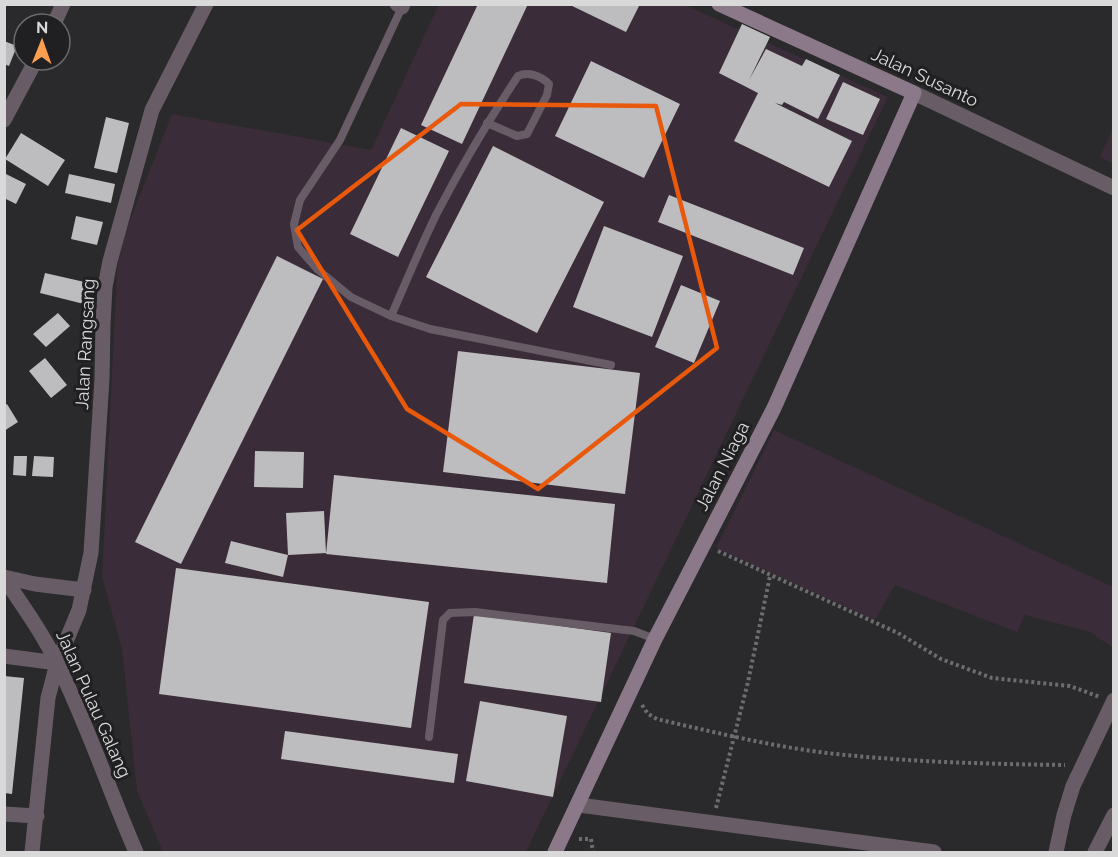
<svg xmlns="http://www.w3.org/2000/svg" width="1118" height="857" font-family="Raleway,sans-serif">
	<rect width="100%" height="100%" fill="#2a292b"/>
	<!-- industrial -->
	<path fill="#3a2c38" d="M439,4L685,5L888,97L526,852H163L137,791L122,649L102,577L118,250L172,114L371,150Z
		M1113,128V164L1100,157Z
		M774,430L1113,587V648L1090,632L1025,615L1017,632L895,585L875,620L716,548Z"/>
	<!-- building -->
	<path fill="#bdbcbf" d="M478,4H528L462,144L421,125Z
		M568,4H640L626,32Z
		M742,24L770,37L749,80L766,49L802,66L806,59L840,75L818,119L784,102L782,105L775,103L852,141L829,187L734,141L758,93L719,73Z
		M4,41L17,46L9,66L4,64Z
		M591,61L680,104L644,178L555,136Z
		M843,82L880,99L863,135L826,119Z
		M106,117L129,123L117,173L94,168Z
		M401,128L449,151L398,257L350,234Z
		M21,133L65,160L48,186L5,159Z
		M493,146L604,202L537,333L426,277Z
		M4,173L26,184L16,204L4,198Z
		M69,174L115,184L111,203L65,193Z
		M669,195L804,248L793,275L658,222Z
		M76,216L103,222L97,245L71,239Z
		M604,226L683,256L652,337L573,307Z
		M277,256L323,279L181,564L135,542Z
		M45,273L89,283L84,304L40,293Z
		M681,285L720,301L694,363L655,347Z
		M58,313L70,326L46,347L33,334Z
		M458,351L640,373L625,494L443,472Z
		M45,358L67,385L51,398L29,371Z
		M7,404L18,422L4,431V406Z
		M255,451L304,452L303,488L254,487Z
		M14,456H27L26,476L13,475Z
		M34,456L54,457L53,477L32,476Z
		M334,475L615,504L607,583L326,554Z
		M324,511L326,553L288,555L283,577L225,563L231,541L288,555L286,513Z
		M176,568L429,602L411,728L159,694Z
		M474,614L611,633L601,702L464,683Z
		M4,676L24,678L12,794L4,793Z
		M480,701L567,716L553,797L466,781Z
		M285,731L458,754L454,783L281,759Z"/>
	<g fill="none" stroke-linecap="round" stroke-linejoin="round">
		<!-- path -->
		<path stroke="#6d6c6e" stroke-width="4" stroke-dasharray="3 3" stroke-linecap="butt" d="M718,551L898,633L941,659L992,678L1070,686L1100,697
			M642,705L648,714L657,719C713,732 770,746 827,753C906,762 986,764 1065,765
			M716,808L748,682L770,576
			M579,839H591L593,852"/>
		<!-- lane -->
		<path stroke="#685d66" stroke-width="8" d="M402,7L340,140L300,200L294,224L298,247L317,269L351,297L391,316L430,329L611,365
			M391,316C406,282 420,248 436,215C461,167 488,121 518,76C528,71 541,76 549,84L547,95L527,134L517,136L487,123
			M429,737L443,620L450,613L475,612L634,631L655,639"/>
		<!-- street -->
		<path stroke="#685d66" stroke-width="15" d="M397,4L402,7L403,4
			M54,24L63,4
			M914,93L1114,188
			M4,120L36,60
			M4,577L35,584L84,590
			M4,578C23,606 43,634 58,665C88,726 109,790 136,852
			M4,656L57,663
			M579,805L934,852
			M4,814L37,816
			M32,852L48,698L57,663L79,610L91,553L102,379L103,324L105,287L110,261L152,110L206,4
			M1056,852L1064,815L1073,786L1114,700
			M1095,852L1114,815"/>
		<!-- secondary -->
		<path stroke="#8b7989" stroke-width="15" d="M555,852L655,639L774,408L914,93L719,4"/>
	</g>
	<!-- marked area -->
	<path fill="none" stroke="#e8590c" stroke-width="4.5" stroke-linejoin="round" d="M461,104L656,106L717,348L538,489L407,409L297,230Z"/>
	<g text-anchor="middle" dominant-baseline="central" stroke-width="6" stroke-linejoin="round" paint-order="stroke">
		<!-- street labels -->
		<g font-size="18" fill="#dad9da" stroke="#201f21">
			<text transform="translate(925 77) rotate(25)">Jalan Susanto</text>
			<text transform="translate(85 344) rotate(-87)">Jalan Rangsang</text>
			<text transform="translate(722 466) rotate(-63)">Jalan Niaga</text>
			<text transform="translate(94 704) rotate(66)">Jalan Pulau Galang</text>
		</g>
	</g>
	<!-- border -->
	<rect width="1118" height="857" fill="none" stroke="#dad9da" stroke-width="12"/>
	<!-- north arrow -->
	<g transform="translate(42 42) rotate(1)"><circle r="28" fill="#201f21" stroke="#6a696b" stroke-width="1.5"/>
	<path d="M0-4.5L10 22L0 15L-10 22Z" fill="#fb9e50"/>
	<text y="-9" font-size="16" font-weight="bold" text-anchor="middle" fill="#dad9da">N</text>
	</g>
</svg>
